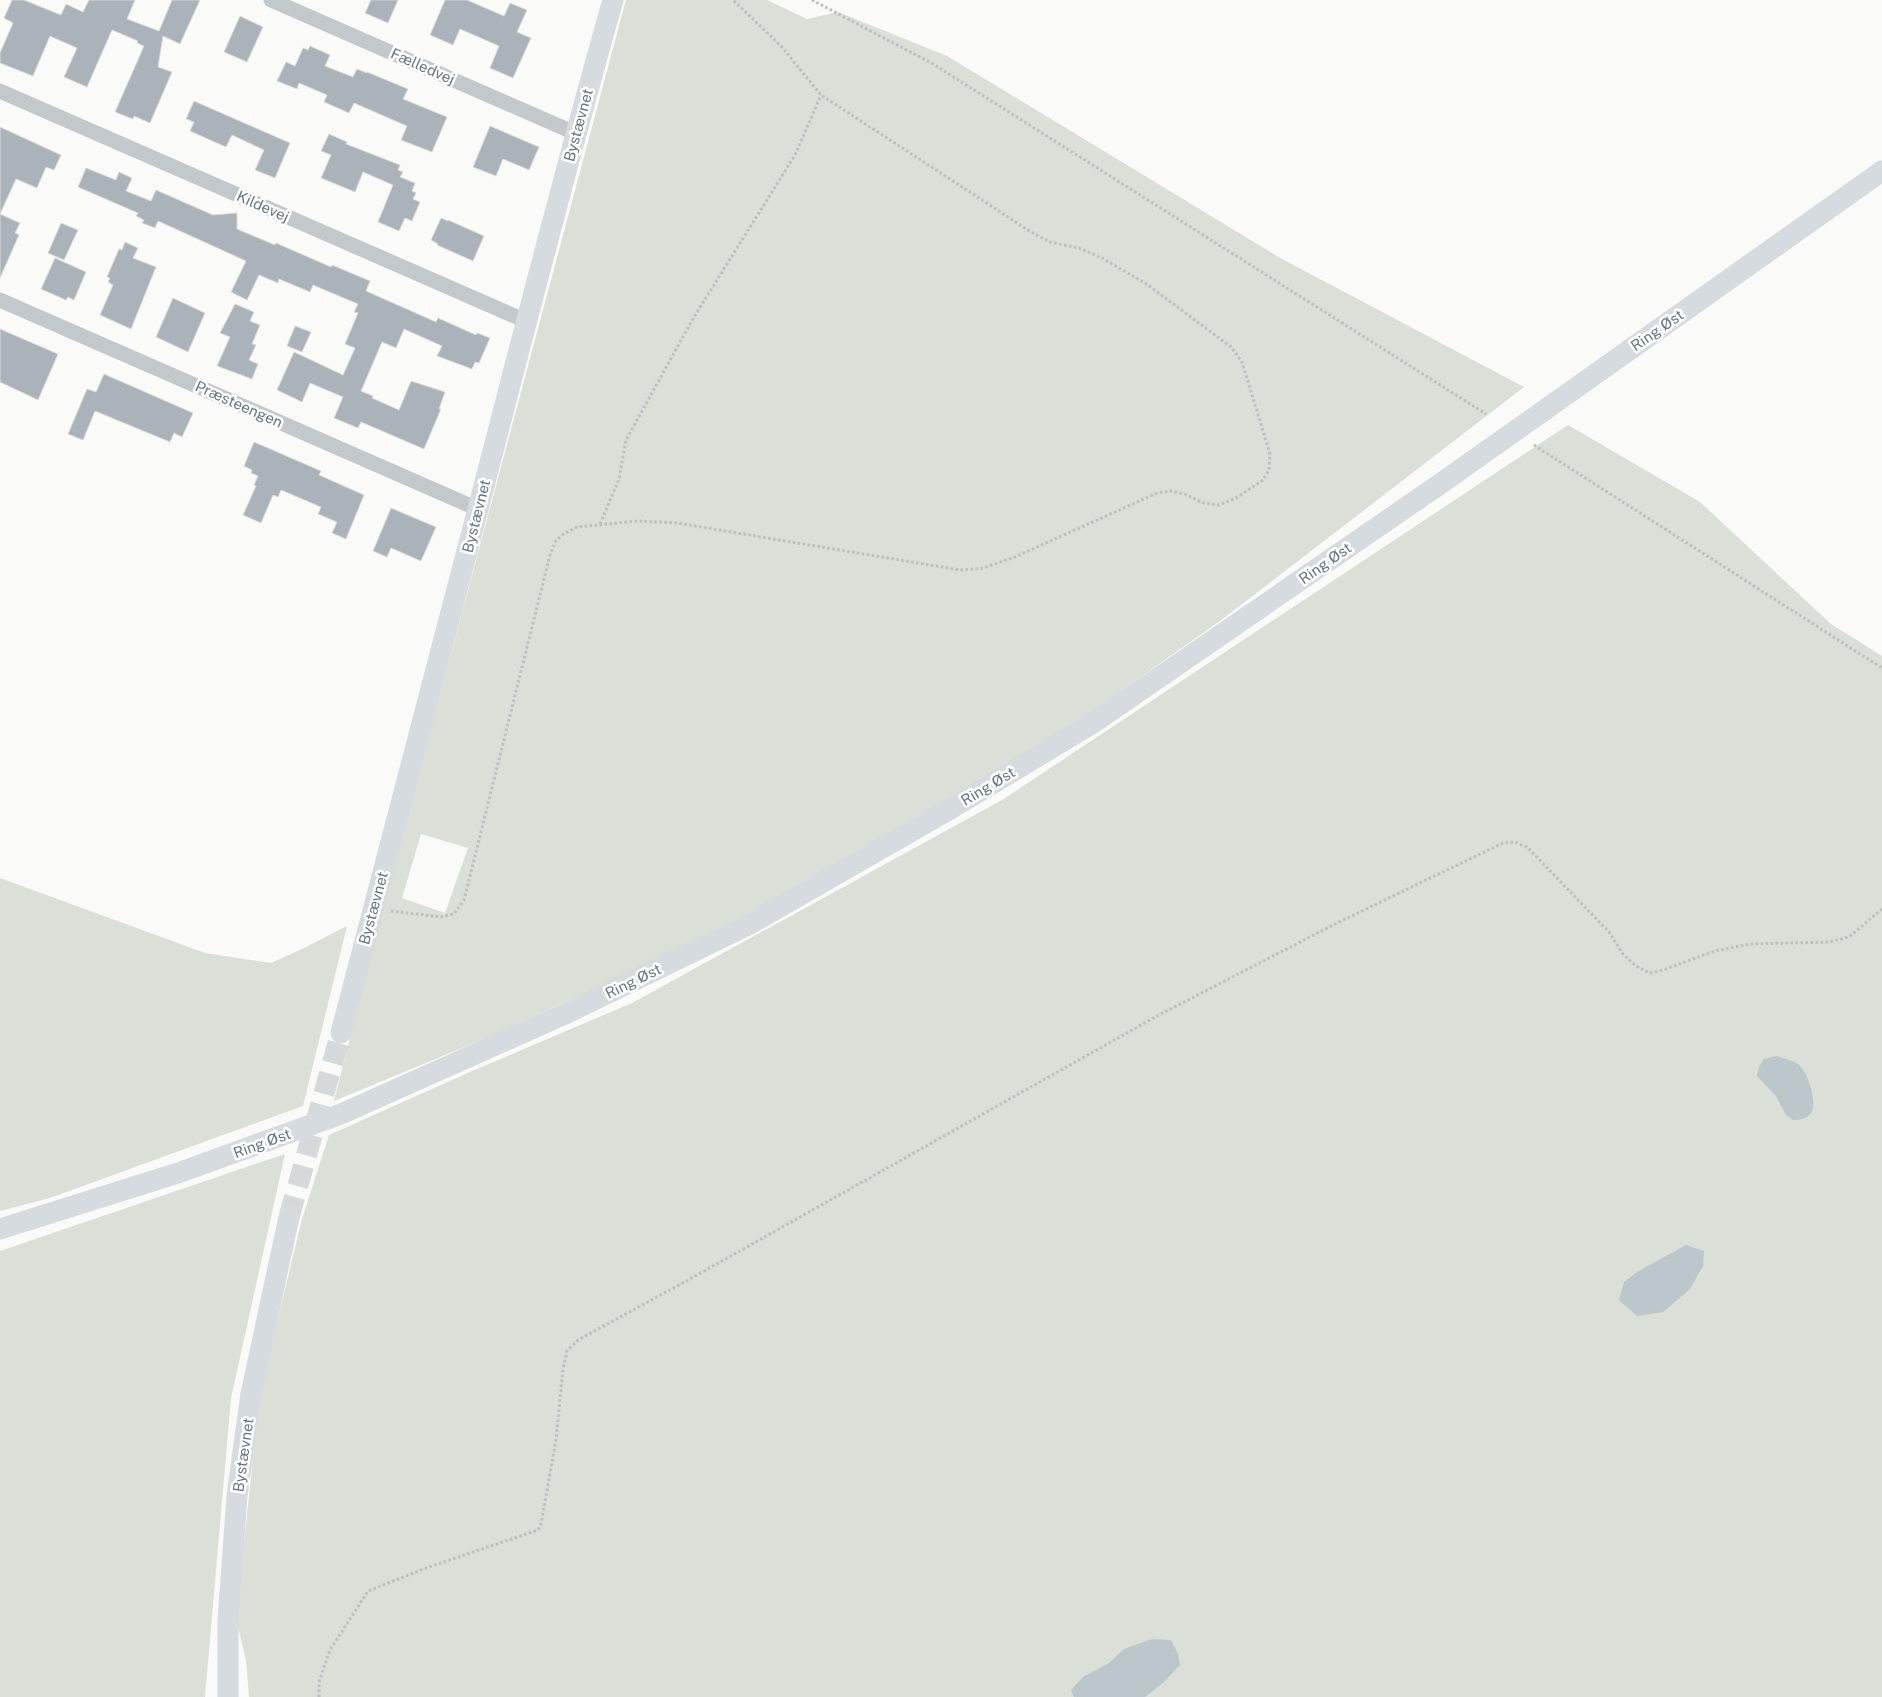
<svg xmlns="http://www.w3.org/2000/svg" width="1882" height="1697" font-family="'Public Sans',sans-serif">
	<rect width="100%" height="100%" fill="#fafaf8"/>
	<!-- green -->
	<path fill="#dadfd7" fill-rule="evenodd" d="M626,0H767L807,19L838,12L947,56L1282,259L1524,387L1224,618L1087,715L982,781L748,917L503,1031L334,1101L387,893ZM421,834L468,848L445,913L402,898Z
		M1568,425L1700,502L1831,624L1882,656V1697H249L246,1660L236,1619L260,1392L302,1219L329,1135L470,1072L632,1003L1002,800Z
		M0,878L205,953L271,963L304,948L347,926L303,1106L50,1198L0,1211Z
		M285,1154L231,1398L205,1697H0V1251Z"/>
	<!-- water -->
	<path fill="#bbc7cb" d="M1777,1056C1783,1059 1794,1060 1799,1065C1808,1072 1818,1104 1811,1113C1806,1119 1800,1120 1793,1120L1786,1115L1776,1096L1757,1076L1759,1067L1764,1059Z
		M1686,1245L1704,1251L1703,1266L1690,1289L1663,1312L1637,1316L1619,1300L1624,1282L1637,1272Z
		M1152,1639L1171,1640L1178,1654L1180,1665L1164,1682L1145,1697H1074L1071,1690L1083,1677L1109,1663L1124,1649Z"/>
	<!-- building -->
	<path fill="#aab3b9" stroke="#dcdcda" d="M12,0H24L61,15L66,4L83,12L89,0H135L127,19L159,31L172,0H200L180,44L163,36L158,67L172,72L150,123L134,116L133,119L115,112L144,46L137,43L138,41L112,30L87,87L64,77L77,48L50,36L33,76L0,63V53L13,23L4,18Z
		M371,0H398L388,23L365,13Z
		M445,0H467L504,16L510,3L527,10L517,32L531,38L513,78L490,68L499,46L460,29L453,45L430,35Z
		M240,16L263,27L247,62L224,52Z
		M310,46L330,55L325,66L353,77L357,69L367,73V72L408,89L403,99L447,117L432,152L401,140L407,126L354,103L349,113L324,102L327,95L299,83L297,89L277,81L286,62L295,66L303,48L308,50Z
		M194,101L290,143L275,178L255,170L264,150L232,135L226,147L190,131L194,122L186,119Z
		M490,126L539,147L529,170L503,159L496,176L473,167Z
		M0,127L61,155L54,170L46,167L37,188L16,179L0,214L20,223L15,233L19,235L0,278Z
		M329,134L347,142L346,144L400,165L398,170L403,172L400,177L415,183L412,191L416,193L413,199L420,202L412,221L405,218L399,231L378,222L393,185L363,172L355,192L321,178L331,155L321,151Z
		M86,168L116,180L119,172L132,178L126,191L151,201L156,190L213,215L237,213V229L275,245L276,243L331,267L332,265L370,281L366,291L436,322L438,318L476,335L477,333L490,338L479,363L475,362L472,369L437,356L442,346L404,329L396,348L382,342L361,391L373,396L372,398L399,410L411,381L445,392L439,409H441L424,449L361,422L358,428L334,418L343,397L310,383L302,402L277,390L294,352L343,375L355,348L345,344L358,313L354,312L358,304L313,285L310,292L279,279L278,283L259,275L247,300L231,292L246,261L158,221L155,228L142,223L144,220L136,216L138,213L78,187Z
		M441,218L448,221V220L484,236L473,261L437,245L438,244L431,240Z
		M61,223L78,230L64,260L48,253Z
		M125,242L138,248L133,258L156,267L131,329L100,315L113,285L108,282L110,278L107,277L119,249L122,250Z
		M55,258L86,272L74,300L68,297L66,300L41,289Z
		M173,298L205,313L188,352L156,337Z
		M235,304L254,312L250,321L260,325L252,344L256,345L249,360L258,364L252,379L217,366L230,337L220,333Z
		M295,326L311,332L302,352L287,346Z
		M0,329L58,354L38,400L0,382Z
		M104,374L193,413L182,437L174,433L170,442L95,411L83,440L68,434L87,389L96,392Z
		M254,442L321,471L319,475L364,495L346,539L332,533L337,522L318,514L321,507L281,490L278,497L273,495L261,523L243,515L256,486L254,485L258,476L251,473L252,470L244,466Z
		M391,508L436,527L421,561L391,548L387,557L373,551Z"/>
	<g fill="none" stroke-linecap="round" stroke-linejoin="round">
		<!-- secondary-tunnel -->
		<path stroke="#d5d9db" stroke-width="21" stroke-dasharray="21 11" stroke-linecap="butt" d="M289,1217L341,1033"/>
		<!-- path -->
		<path stroke="#bbbfc2" stroke-width="3" stroke-dasharray="2.5 2.5" stroke-linecap="butt" d="M812,0L933,64L1486,414
			M1534,445L1882,668
			M600,524L619,479L626,440L694,317L795,155L821,95
			M391,911L441,917L454,914L464,900L550,555L555,542L562,535L577,527L638,521L677,523L960,570L983,568L1015,557L1157,493L1170,491L1185,494L1203,503L1219,505L1236,498L1263,480L1269,470L1270,454L1242,362L1231,347L1148,285L1102,258L1079,248L1050,242L1031,232L821,95L781,46L733,0
			M319,1697V1682L330,1650L368,1591L426,1568L538,1530L541,1524L556,1440L563,1369L567,1351L578,1340L690,1279L1157,1016L1339,922L1503,843L1515,842L1527,847L1609,932L1623,954L1636,966L1650,973L1663,970L1715,951L1750,944L1829,942L1849,937L1882,909"/>
		<!-- street -->
		<path stroke="#c3c8cc" stroke-width="15" d="M271,0L575,133
			M0,91L526,321
			M0,300L478,509"/>
		<!-- secondary -->
		<path stroke="#d6dbdf" stroke-width="21" d="M341,1033C386,858 433,684 478,509C522,339 565,169 613,0
			M0,1229L178,1173L341,1114L565,1014L750,924L947,811L1093,723L1440,484L1882,171
			M228,1697V1620L237,1496L251,1394L289,1217"/>
	</g>
	<g text-anchor="middle" dominant-baseline="central" stroke-width="5" stroke-linejoin="round" paint-order="stroke">
		<!-- street labels -->
		<g font-size="15" fill="#657683" stroke="#fff">
			<text transform="translate(423 66) rotate(24)">Fælledvej</text>
			<text transform="translate(578 125) rotate(-75)">Bystævnet</text>
			<text transform="translate(263 206) rotate(24)">Kildevej</text>
			<text transform="translate(1657 330) rotate(-35)">Ring Øst</text>
			<text transform="translate(239 404) rotate(24)">Præsteengen</text>
			<text transform="translate(476 516) rotate(-76)">Bystævnet</text>
			<text transform="translate(1325 563) rotate(-35)">Ring Øst</text>
			<text transform="translate(988 786) rotate(-31)">Ring Øst</text>
			<text transform="translate(373 908) rotate(-75)">Bystævnet</text>
			<text transform="translate(633 981) rotate(-26)">Ring Øst</text>
			<text transform="translate(262 1143) rotate(-20)">Ring Øst</text>
			<text transform="translate(243 1455) rotate(-82)">Bystævnet</text>
		</g>
	</g>
</svg>
